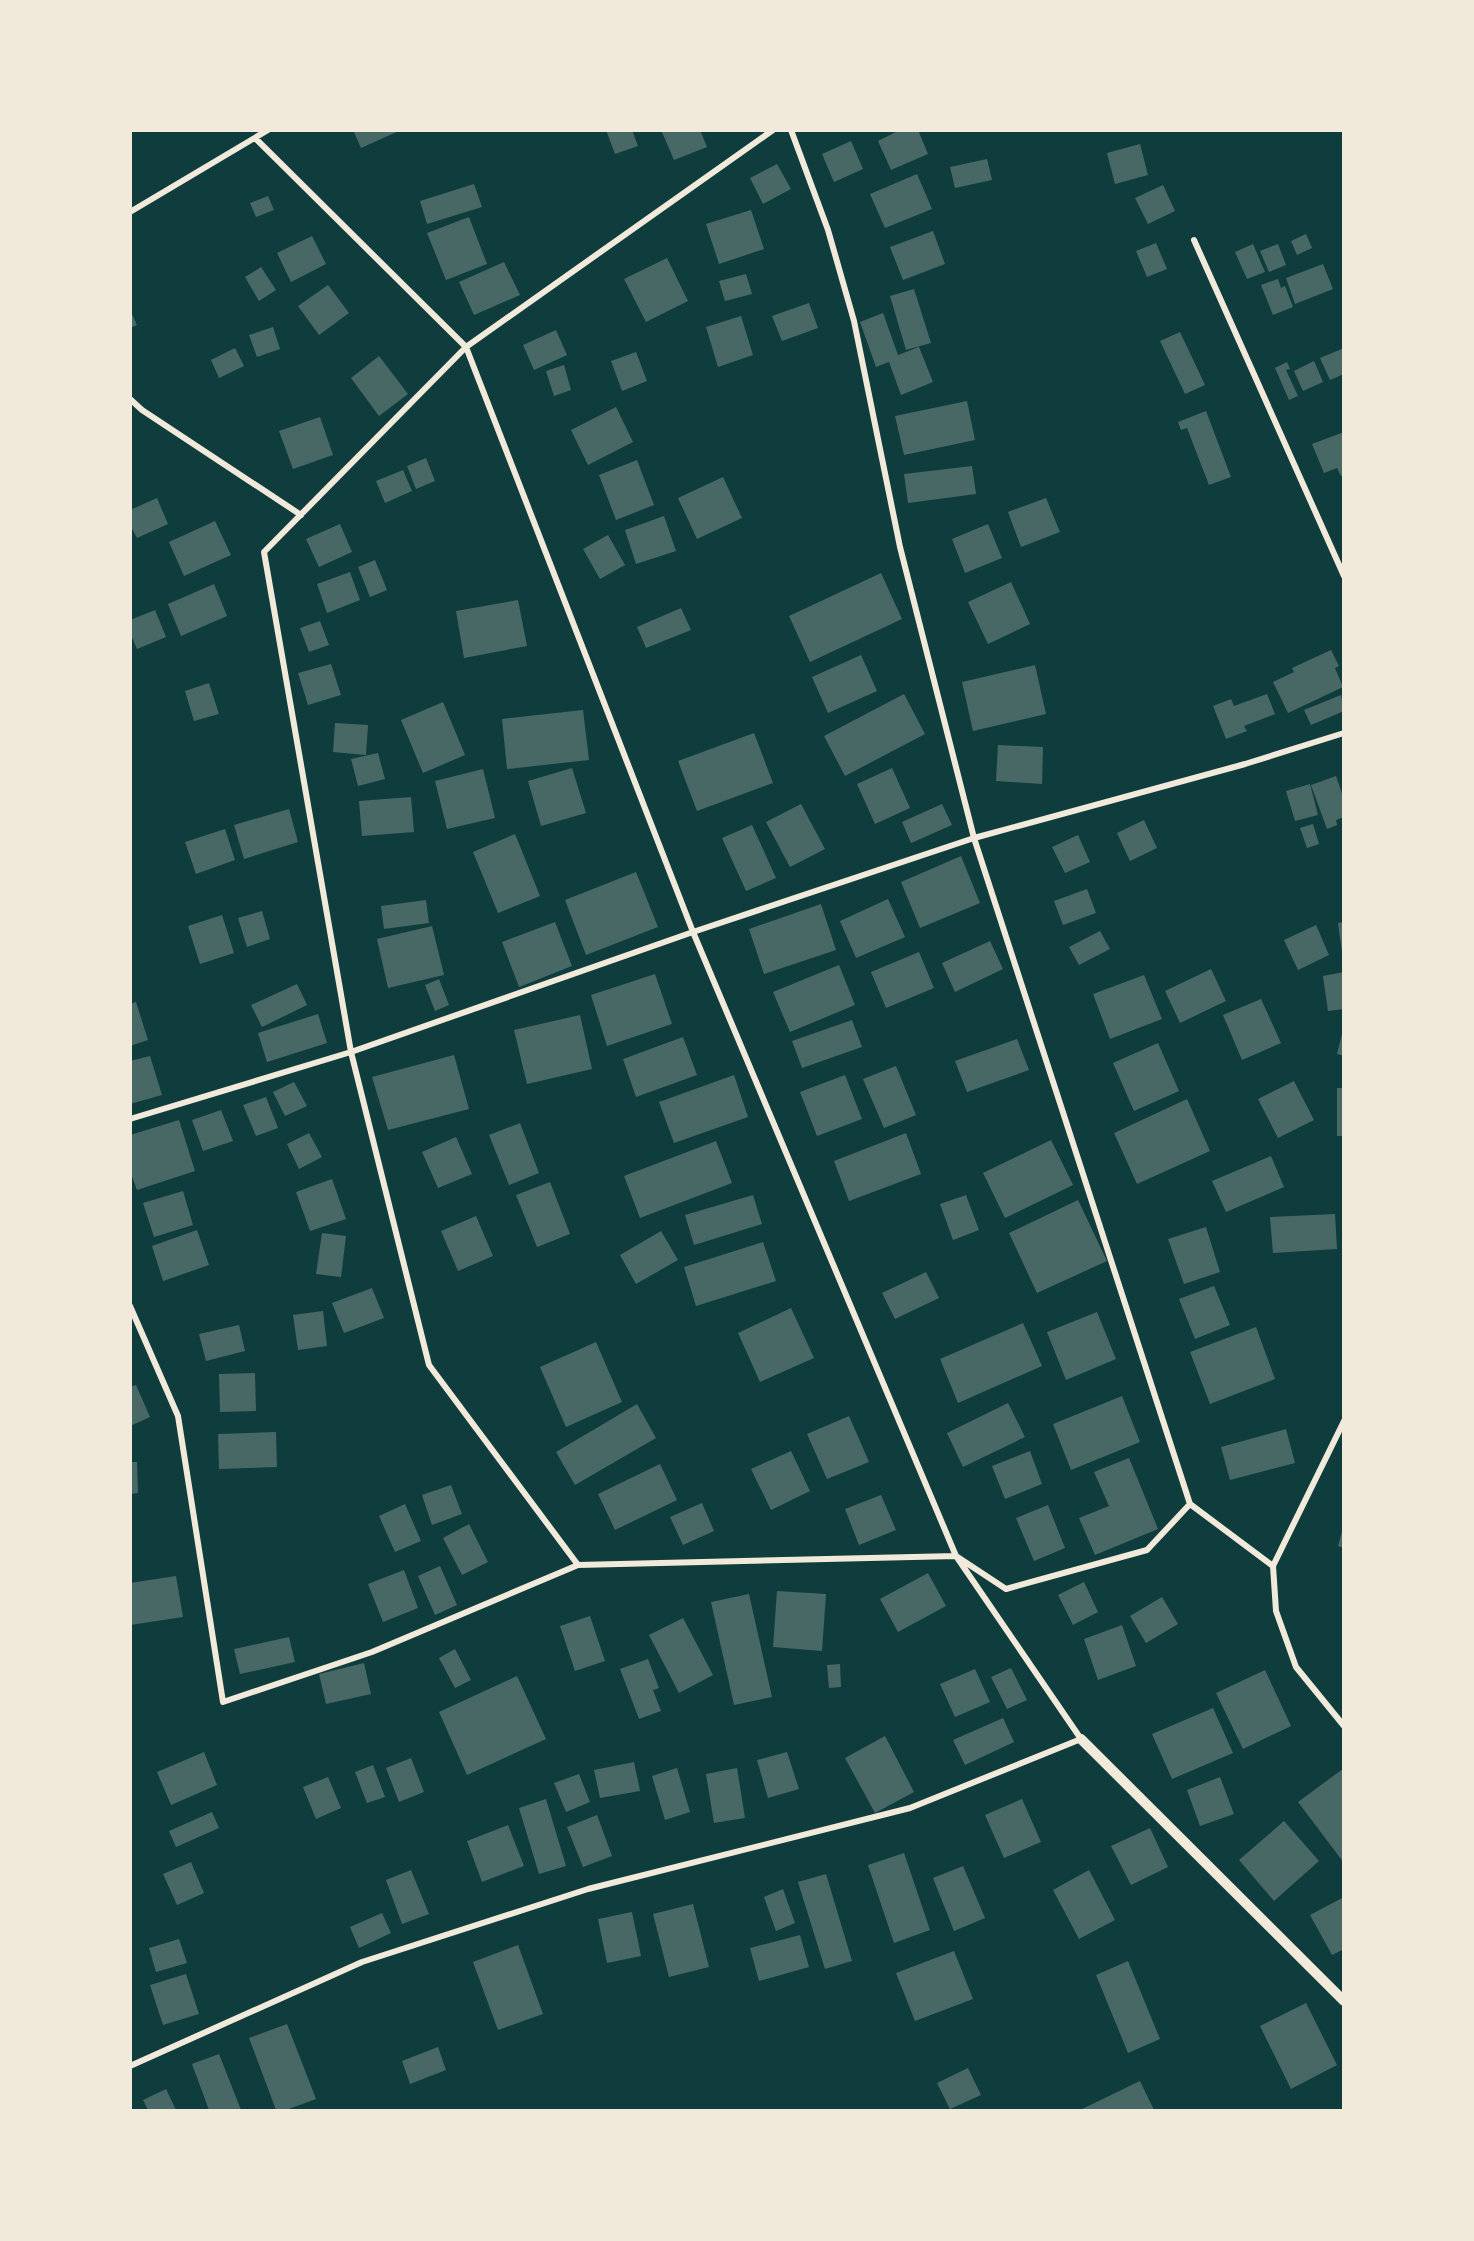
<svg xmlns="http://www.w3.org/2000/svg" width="1474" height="2241" font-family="'Crimson Pro',serif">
	<rect width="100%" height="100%" fill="#0f3d3e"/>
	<!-- building -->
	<path fill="#486865" d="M353,130H401L361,148Z
		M606,130H632L638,146L615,154Z
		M661,130H700L707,147L674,160Z
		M900,130H918L928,154L891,170L878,141Z
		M851,141L863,169L834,182L822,154Z
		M1140,144L1148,175L1115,184L1107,153Z
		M987,159L992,180L955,188L950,167Z
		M777,164L791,189L763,204L750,178Z
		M917,174L932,209L885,228L870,194Z
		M474,184L482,207L427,224L420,201Z
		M1163,185L1175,211L1148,224L1135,198Z
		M268,196L274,210L256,217L250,203Z
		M751,210L764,249L719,264L706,224Z
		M469,217L487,264L446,280L427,233Z
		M933,231L945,264L903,280L890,247Z
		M1306,234L1312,248L1297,255L1291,241Z
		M312,236L326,264L291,282L277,253Z
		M1156,243L1167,269L1147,277L1136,251Z
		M1253,244L1265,272L1247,279L1235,252Z
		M1278,244L1286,265L1269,272L1260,251Z
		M667,258L688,301L646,322L624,279Z
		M504,262L520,295L474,315L459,282Z
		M1323,264L1333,289L1295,304L1286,278Z
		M261,267L276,290L259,301L245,277Z
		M746,274L752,294L725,301L719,281Z
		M1278,279L1281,288L1285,286L1293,307L1273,315L1261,285Z
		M328,285L349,313L319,335L298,306Z
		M914,289L931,343L906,350L890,296Z
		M809,303L818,328L782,341L772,316Z
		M130,310L137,325L130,328Z
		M883,313L898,355L919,347L933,382L901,395L889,362L876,367L860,322Z
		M741,316L753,355L718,367L706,327Z
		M273,327L280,349L257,357L249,335Z
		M556,330L567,355L534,370L523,345Z
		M1180,332L1205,385L1185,394L1160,341Z
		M235,348L244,366L219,378L211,360Z
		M1344,348V374L1330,380L1320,358Z
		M636,352L647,381L622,391L611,361Z
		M379,356L408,394L379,416L351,378Z
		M1314,361L1323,382L1303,391L1294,371Z
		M1287,362L1290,369L1286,370L1298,396L1289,400L1275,368Z
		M564,365L571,390L554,396L546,371Z
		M967,401L975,440L904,455L895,416Z
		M616,407L633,442L588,465L571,430Z
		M1206,411L1231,477L1209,485L1187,428L1181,430L1178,422Z
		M320,417L333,455L293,469L279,431Z
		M1344,432V475L1341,476L1337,468L1324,473L1312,444Z
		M426,458L435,481L416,489L407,466Z
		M637,460L654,505L616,520L599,475Z
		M972,466L976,494L908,503L904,474Z
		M403,470L412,491L385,503L376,481Z
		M723,477L742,518L697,539L678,498Z
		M157,498L168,524L137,538L130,525V510Z
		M1046,498L1060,532L1021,547L1008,512Z
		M664,516L676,551L636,564L625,530Z
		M215,521L231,555L184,576L169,542Z
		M340,524L352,552L319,567L306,539Z
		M988,524L1002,558L965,573L952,539Z
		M608,535L625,565L600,579L583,549Z
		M375,560L387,590L370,597L358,567Z
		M350,572L360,600L327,613L317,584Z
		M881,573L902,619L810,662L789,616Z
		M1011,582L1030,624L988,644L968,602Z
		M214,584L227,616L181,636L168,604Z
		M518,600L527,646L464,658L456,611Z
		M681,608L691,630L646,648L637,627Z
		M155,610L166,637L137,649L130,633V620Z
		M320,621L329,645L309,652L300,628Z
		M1331,650L1339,666L1335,668L1343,687L1288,713L1273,682L1294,672L1292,668Z
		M861,655L877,691L828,713L812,677Z
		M331,664L341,695L308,705L298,673Z
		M1035,665L1046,714L973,731L962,682Z
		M209,683L219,714L194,721L185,691Z
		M904,694L925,734L845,776L824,736Z
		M1267,694L1275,714L1244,726L1247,731L1226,739L1213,706L1231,699L1234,706Z
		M1341,695L1344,711L1311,725L1304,710Z
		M443,702L465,755L423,773L401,720Z
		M583,710L589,760L507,769L502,719Z
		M335,723L368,725L366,755L333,752Z
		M754,733L773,783L697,811L678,761Z
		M998,745L1043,747L1042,784L996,781Z
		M378,753L385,779L358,786L351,759Z
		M572,768L586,813L541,826L528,781Z
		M892,768L910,808L875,824L857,784Z
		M483,769L495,818L447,829L435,781Z
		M1336,776L1344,799V817L1336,820L1337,825L1327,829L1311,785Z
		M1310,784L1318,815L1295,821L1286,791Z
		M411,797L414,832L362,836L359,801Z
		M801,804L825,849L790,867L766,822Z
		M942,804L952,825L911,843L902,822Z
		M289,809L298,842L244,859L234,825Z
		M1144,820L1157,848L1130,861L1117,833Z
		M1313,824L1319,844L1307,848L1300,828Z
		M752,825L776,878L746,891L722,838Z
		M225,829L235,860L196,874L185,842Z
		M515,834L540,896L498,913L473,852Z
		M1078,835L1090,862L1065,873L1052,847Z
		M961,856L980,903L920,928L901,882Z
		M636,872L658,927L586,955L565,900Z
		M1087,889L1096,913L1063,925L1054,901Z
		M888,899L905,937L856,958L840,921Z
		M426,900L429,923L384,929L381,906Z
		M821,904L836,950L764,974L749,929Z
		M262,911L270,939L247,947L238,918Z
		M222,915L234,953L200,964L188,926Z
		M555,922L572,966L519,987L502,942Z
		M1344,922V952H1342L1338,923Z
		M1316,925L1329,955L1298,970L1284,940Z
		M432,926L444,975L388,988L377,939Z
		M1100,931L1110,949L1079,965L1069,947Z
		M990,941L1003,969L955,992L942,963Z
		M919,952L934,988L886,1008L871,972Z
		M839,965L855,1005L790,1032L773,992Z
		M1211,969L1226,1001L1180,1023L1165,991Z
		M1344,972V1009L1328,1011L1323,976Z
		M655,974L672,1024L607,1046L591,995Z
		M1144,975L1162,1019L1110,1039L1093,994Z
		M439,979L449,1005L435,1011L425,985Z
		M297,984L307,1005L262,1027L251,1005Z
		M1261,999L1281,1043L1242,1060L1223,1015Z
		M136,1002L148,1040L130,1046V1004Z
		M318,1014L327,1043L267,1062L258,1033Z
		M580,1015L592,1069L527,1084L514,1030Z
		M852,1020L862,1047L802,1068L792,1041Z
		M1343,1030L1344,1031V1056L1337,1054Z
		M683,1037L697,1075L636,1097L623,1059Z
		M1017,1039L1029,1070L967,1092L955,1061Z
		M1158,1043L1179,1091L1134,1111L1113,1063Z
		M454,1055L469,1109L388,1130L372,1077Z
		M150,1056L162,1095L130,1104V1061Z
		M896,1066L916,1115L884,1128L863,1079Z
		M734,1075L748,1117L674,1143L659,1102Z
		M845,1075L862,1119L817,1136L800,1092Z
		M1294,1081L1314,1120L1278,1138L1258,1099Z
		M294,1082L307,1106L285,1116L273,1092Z
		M1337,1088H1344V1136H1337Z
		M266,1097L278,1128L256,1136L243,1105Z
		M1187,1099L1210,1151L1137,1184L1114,1133Z
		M221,1110L233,1141L203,1151L192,1120Z
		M179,1120L195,1171L137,1190L130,1171V1135Z
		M520,1123L539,1173L509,1185L489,1135Z
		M309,1133L322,1157L299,1169L287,1144Z
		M906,1133L921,1174L849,1201L834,1161Z
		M456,1137L472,1174L438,1188L422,1152Z
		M1051,1140L1073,1185L1005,1218L983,1173Z
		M716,1141L732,1183L640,1218L624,1176Z
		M1271,1156L1284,1187L1226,1212L1212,1181Z
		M332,1179L346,1219L310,1231L296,1192Z
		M550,1182L570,1234L537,1247L516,1195Z
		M183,1191L193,1225L154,1237L143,1203Z
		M753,1195L762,1224L694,1245L685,1215Z
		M966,1195L979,1230L953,1240L940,1204Z
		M1078,1200L1107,1261L1037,1293L1009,1233Z
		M1335,1214L1337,1249L1273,1253L1270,1217Z
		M476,1216L493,1256L458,1271L441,1231Z
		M1206,1227L1220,1272L1184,1284L1168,1239Z
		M197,1230L209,1265L163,1281L152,1246Z
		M661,1231L678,1260L636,1284L620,1255Z
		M322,1233L346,1236L341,1277L316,1274Z
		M763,1242L776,1281L696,1306L684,1267Z
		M926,1272L939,1298L895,1319L882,1293Z
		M1214,1286L1230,1325L1195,1339L1179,1299Z
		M372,1288L384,1318L344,1333L332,1303Z
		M791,1308L814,1358L760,1382L738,1333Z
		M323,1311L327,1346L298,1350L293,1315Z
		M1097,1312L1116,1359L1066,1380L1047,1332Z
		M1023,1323L1042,1366L958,1403L940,1359Z
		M239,1325L245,1351L206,1361L199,1334Z
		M1256,1327L1275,1379L1210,1404L1190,1352Z
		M596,1342L622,1402L566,1427L540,1367Z
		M255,1373L256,1411L220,1412L219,1374Z
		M136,1385L150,1417L130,1426V1387Z
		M1122,1396L1140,1442L1071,1470L1053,1424Z
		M1008,1403L1025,1437L963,1467L947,1433Z
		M637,1404L656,1438L575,1485L556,1452Z
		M849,1416L869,1462L827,1479L807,1434Z
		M1286,1429L1295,1463L1230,1480L1221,1447Z
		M276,1432L277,1467L219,1469L218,1434Z
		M791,1451L810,1491L771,1510L751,1469Z
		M1030,1451L1042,1484L1005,1499L992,1466Z
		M1129,1458L1158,1529L1095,1555L1079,1518L1109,1506L1094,1472Z
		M130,1462H137L138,1493L130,1494Z
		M660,1464L677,1500L615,1530L598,1494Z
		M451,1485L462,1514L432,1525L422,1495Z
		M881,1495L896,1530L859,1545L845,1509Z
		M702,1503L714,1531L683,1545L670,1517Z
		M405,1504L421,1541L395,1552L379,1516Z
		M1048,1505L1065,1548L1034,1561L1016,1518Z
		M469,1524L488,1562L462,1575L443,1538Z
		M1343,1528H1344V1548L1338,1546Z
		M440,1566L457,1605L435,1615L418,1576Z
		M404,1570L418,1608L383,1622L368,1584Z
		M928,1573L946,1606L898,1632L880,1599Z
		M176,1576L183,1617L130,1625V1583Z
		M1084,1582L1098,1612L1073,1625L1058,1595Z
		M777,1591L826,1594L822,1651L773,1647Z
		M749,1594L772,1697L734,1705L711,1602Z
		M1162,1597L1178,1624L1146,1643L1130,1616Z
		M590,1616L605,1661L575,1671L560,1626Z
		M683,1618L713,1675L679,1693L649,1635Z
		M1122,1625L1136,1666L1098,1680L1084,1639Z
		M289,1637L295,1662L240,1674L234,1649Z
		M455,1649L471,1680L455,1688L439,1658Z
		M648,1659L659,1688L653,1690L661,1711L639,1719L620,1669Z
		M364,1663L371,1694L326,1704L319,1674Z
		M840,1664L841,1687L829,1688L827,1665Z
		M1011,1668L1027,1700L1007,1709L991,1677Z
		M975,1669L990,1702L955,1717L940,1684Z
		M1265,1670L1291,1726L1243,1749L1216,1693Z
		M517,1676L546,1739L467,1775L439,1712Z
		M1213,1708L1233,1753L1172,1779L1152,1734Z
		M1003,1718L1014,1742L965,1765L953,1740Z
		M885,1736L914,1792L875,1813L845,1758Z
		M204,1752L217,1785L171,1805L157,1772Z
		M787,1752L799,1789L768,1798L757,1760Z
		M411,1758L424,1792L399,1802L386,1768Z
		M634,1762L640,1791L600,1798L594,1770Z
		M373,1765L385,1797L367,1803L355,1772Z
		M677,1768L690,1812L665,1820L652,1776Z
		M737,1768L745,1818L714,1823L706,1774Z
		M1344,1768V1863L1298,1802Z
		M579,1774L590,1802L566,1812L554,1783Z
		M328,1777L341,1808L316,1819L303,1787Z
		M1220,1777L1234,1814L1200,1826L1187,1790Z
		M546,1799L566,1866L539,1874L519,1808Z
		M1022,1799L1041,1842L1004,1858L985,1815Z
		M212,1812L219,1828L176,1847L169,1831Z
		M597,1815L612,1856L583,1867L567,1827Z
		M1284,1821L1319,1861L1274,1901L1239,1860Z
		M508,1825L524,1866L482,1882L467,1841Z
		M1150,1828L1168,1867L1131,1885L1111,1846Z
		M904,1853L930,1930L894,1943L868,1865Z
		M191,1862L204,1893L177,1905L163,1874Z
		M963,1866L985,1918L954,1931L933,1878Z
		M411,1870L429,1914L402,1924L386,1880Z
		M1089,1870L1115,1920L1079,1939L1053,1890Z
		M826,1874L852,1961L825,1969L798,1882Z
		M783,1889L795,1923L776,1931L764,1897Z
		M1344,1897V1949L1332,1955L1310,1915Z
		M693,1904L709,1967L669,1977L653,1914Z
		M632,1912L641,1956L607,1963L598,1919Z
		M382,1913L391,1933L359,1948L350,1927Z
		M800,1935L809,1967L759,1981L750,1948Z
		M179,1939L187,1963L156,1972L149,1948Z
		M518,1945L543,2014L498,2030L473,1962Z
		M954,1951L973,1999L915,2021L896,1973Z
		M1128,1961L1160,2039L1128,2053L1096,1975Z
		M186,1974L199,2014L163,2025L150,1985Z
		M1306,2003L1337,2065L1291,2089L1260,2026Z
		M287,2024L316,2099L286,2110H276L249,2038Z
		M438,2047L446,2070L410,2084L402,2061Z
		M219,2054L241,2110H209L192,2064Z
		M968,2068L981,2095L950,2109L937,2083Z
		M1140,2081L1154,2110H1080Z
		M166,2089L176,2110H148L143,2100Z"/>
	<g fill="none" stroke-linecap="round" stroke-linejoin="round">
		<!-- minor -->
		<path stroke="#f1e9da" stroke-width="6" d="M773,130L466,347L264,552L351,1052L429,1365L578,1565L956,1556L1006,1589L1147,1550L1190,1504
			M791,130L828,230L854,321L900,547L974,838L1190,1504L1273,1566
			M130,212L268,130
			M1194,240L1344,576
			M130,399L142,410L301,515
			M130,1119L351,1052L693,932L974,838L1245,764L1344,733
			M130,1306L178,1416L223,1702L372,1652L578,1565
			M1344,1421L1273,1566L1276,1611L1296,1667L1344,1726
			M130,2066L362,1962L588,1889L910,1808L1081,1739L956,1556L693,932L466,347L256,139"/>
		<!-- tertiary -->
		<path stroke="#f1e9da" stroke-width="10" d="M1081,1739L1344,2001"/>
	</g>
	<!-- border -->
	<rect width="1474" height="2241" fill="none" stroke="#f1e9da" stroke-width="264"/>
</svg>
